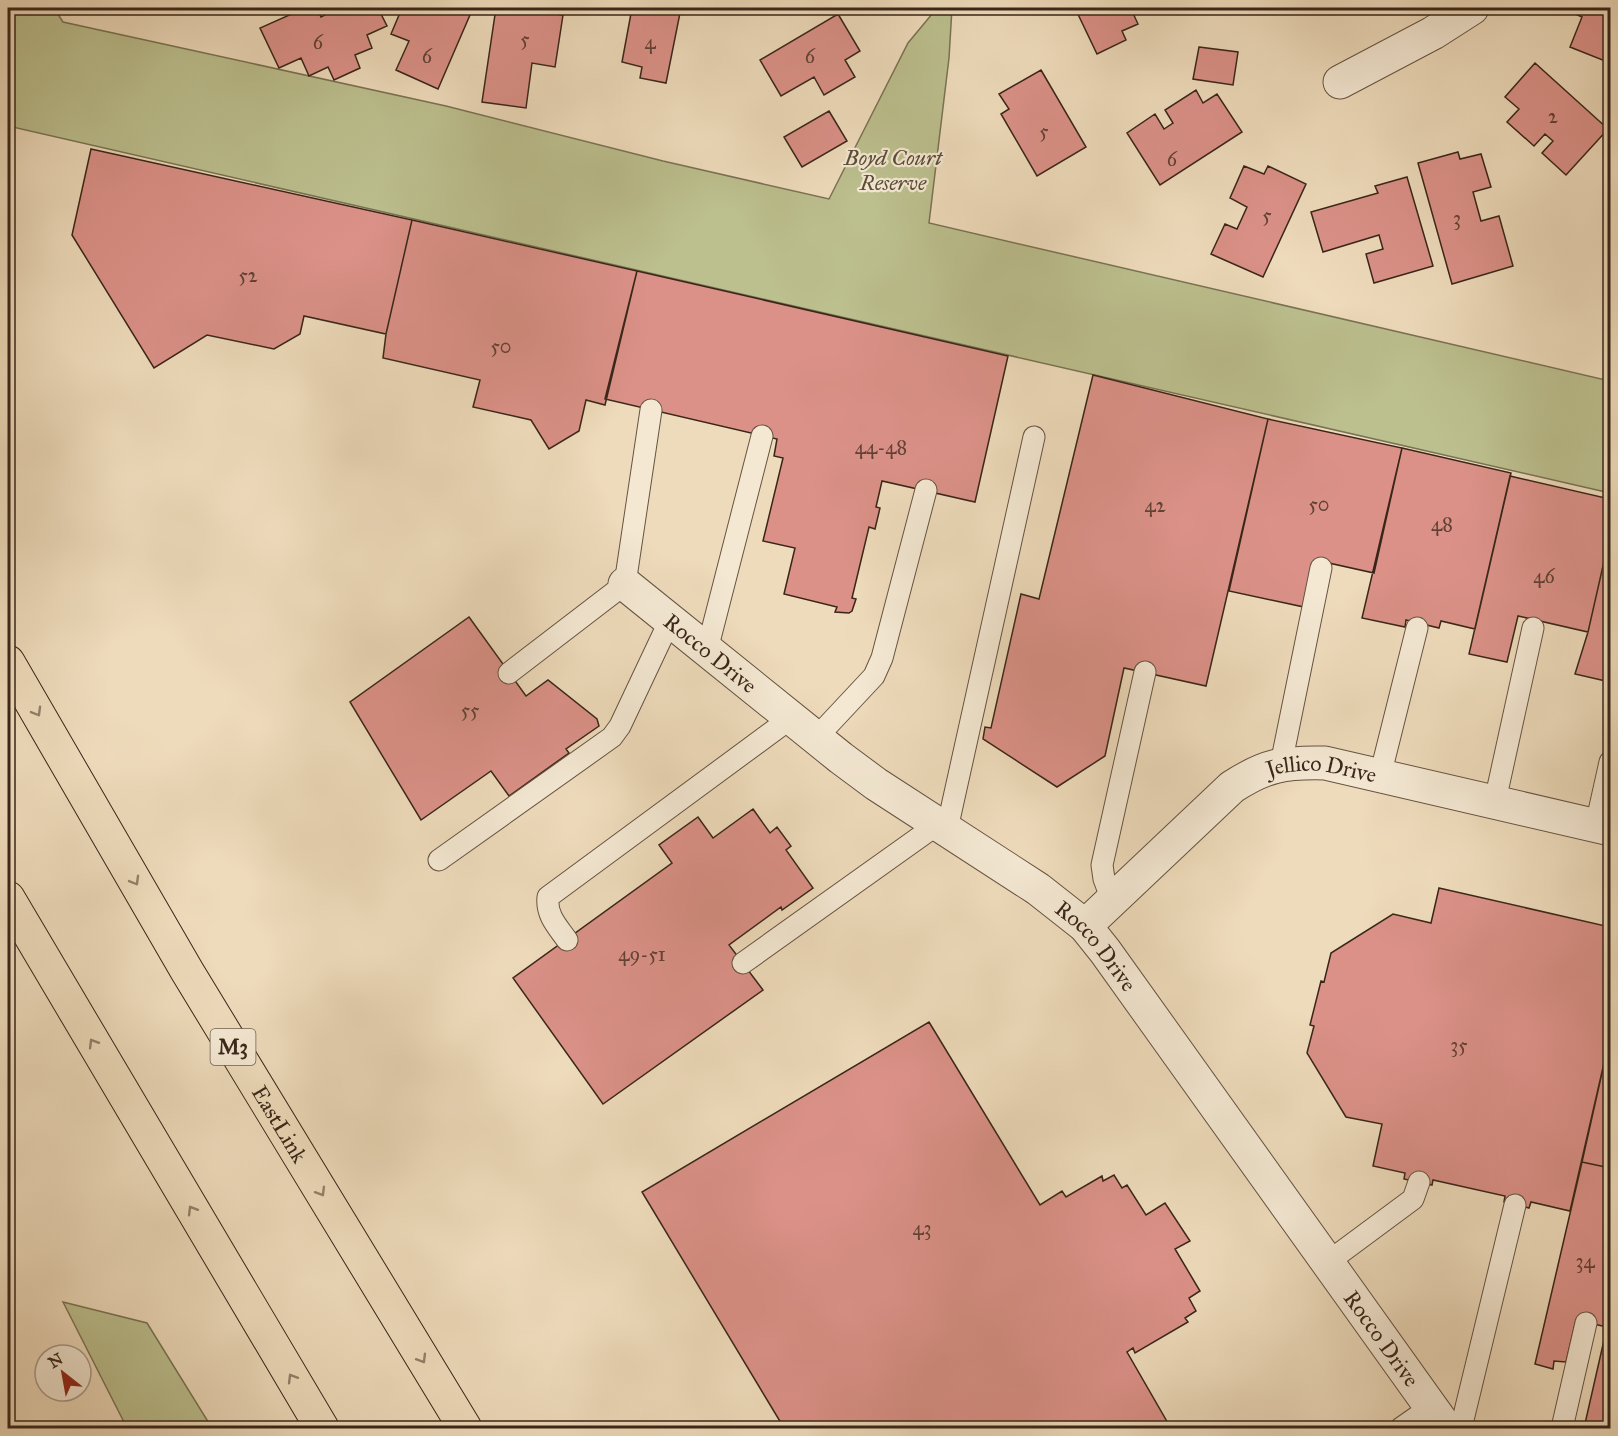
<svg xmlns="http://www.w3.org/2000/svg" width="1618" height="1436" font-family="'IM FELL Great Primer',serif">
	<rect width="100%" height="100%" fill="#eedbbb"/>
	<filter id="stains"><feTurbulence type="fractalNoise" baseFrequency=".00333" numOctaves="4"/><feColorMatrix values="0 0 0 0 .2 0 0 0 0 .09 0 0 0 0 .02 0 0 0 .5 -.17"/></filter>
	<radialGradient id="worn" r=".72"><stop offset=".6" stop-color="#630" stop-opacity="0"/><stop offset="1" stop-color="#630" stop-opacity=".3"/></radialGradient>
	<!-- green -->
	<path fill="#bcbf8e" stroke="#7a7254" stroke-width="1.5" d="M8,8H54L63,22L446,106L663,161L829,199L908,43L937,8H952L949,58L929,223L1610,381V493L8,126Z
		M63,1302L147,1323L212,1428H127Z"/>
	<!-- building -->
	<path fill="#db9188" stroke="#392619" stroke-width="1.5" d="M305,8H317L321,17L325,15L322,8H378L387,26L367,35L372,48L355,55L360,68L334,80L328,67L309,76L301,58L279,68L260,28Z
		M402,8H473L438,89L396,70L409,41L391,34Z
		M496,8H509L563,15L555,67L532,63L526,108L482,102Z
		M632,8H681L666,83L640,78L642,67L622,62Z
		M1075,8H1139L1132,11L1138,24L1122,31L1126,40L1097,54Z
		M1576,8H1610V63L1570,47L1582,17L1573,13Z
		M838,14L860,51L845,60L855,77L824,95L814,77L781,96L760,60Z
		M1199,47L1238,52L1233,85L1193,79Z
		M1535,63L1608,129L1566,175L1542,153L1553,141L1545,134L1534,146L1507,122L1519,109L1505,97Z
		M1041,70L1086,147L1037,176L1001,114L1009,109L999,94Z
		M1196,90L1203,103L1217,94L1242,132L1160,185L1127,133L1155,114L1164,129L1173,123L1165,110Z
		M829,111L847,141L802,167L784,137Z
		M91,149L412,220L386,334L304,316L300,334L274,349L207,335L154,368L72,235Z
		M1458,152L1460,159L1481,154L1491,187L1473,192L1481,221L1499,216L1513,266L1452,284L1418,163Z
		M1244,166L1264,174L1268,166L1306,184L1263,277L1211,254L1225,224L1237,229L1247,207L1230,198Z
		M1407,177L1433,266L1374,283L1366,254L1383,249L1379,235L1323,252L1311,212L1378,193L1375,186Z
		M412,220L637,271L605,405L586,400L579,431L549,449L531,420L473,407L480,380L383,358L386,334Z
		M637,271L1008,356L975,502L882,481L876,507L880,508L875,529L869,527L852,598L856,599L852,611L849,613L835,612L837,607L784,594L795,548L763,541L783,458L774,456L777,439L605,399Z
		M1093,375L1268,419L1206,686L1124,668L1105,756L1057,787L983,739L985,727L991,728L1021,594L1039,599Z
		M1268,419L1402,448L1374,573L1315,560L1304,607L1229,591Z
		M1402,448L1511,473L1475,629L1441,621L1439,628L1406,620L1405,627L1362,618Z
		M1510,476L1610,499V535L1588,632L1518,616L1507,662L1469,654Z
		M1610,535V682L1575,674L1588,632Z
		M469,617L526,696L548,680L597,719L599,726L566,749L569,753L509,796L491,771L421,820L350,702Z
		M753,809L770,833L777,827L791,846L786,850L813,888L782,910L781,907L729,945L763,990L603,1104L513,978L672,863L659,845L698,817L713,838Z
		M1439,888L1610,927V1037L1570,1211L1531,1202L1529,1208L1504,1202L1505,1196L1433,1180L1432,1185L1404,1179L1405,1173L1373,1166L1382,1124L1346,1117L1307,1053L1314,1026L1310,1025L1321,981L1324,982L1331,953L1393,914L1431,923Z
		M929,1022L1040,1205L1062,1191L1066,1197L1102,1176L1103,1181L1114,1175L1122,1188L1127,1185L1146,1215L1165,1203L1190,1241L1175,1249L1200,1291L1189,1298L1196,1311L1185,1318L1188,1322L1135,1353L1133,1348L1127,1352L1169,1425L1163,1428H784L642,1192Z
		M1610,1037V1168L1582,1162Z
		M1582,1162L1610,1168V1428H1584L1607,1327L1576,1320L1566,1362L1554,1361L1553,1369L1535,1364Z"/>
	<g fill="none" stroke-linecap="round" stroke-linejoin="round">
		<defs>
			<path id="lane" d="M707,650L762,436
				M509,673L625,584L651,410
				M816,738L874,676L882,658L926,490
				M1281,764L1321,568
				M1380,776L1417,628
				M1495,801L1533,628
				M1596,825L1610,762
				M947,829L1034,437
				M439,860L612,737L620,726L670,620
				M1112,900L1104,879L1102,865L1145,672
				M567,940C557,926 546,915 548,897L791,718
				M743,963L938,824
				M1328,1262L1413,1199L1419,1182
				M1401,1428L1431,1407
				M1461,1428L1515,1205
				M1562,1428L1586,1323"/>
			<g id="street">
				<path d="M1340,82L1433,33L1472,8"/>
				<path id="s1" d="M625,584L841,758L876,784L1038,889L1085,926L1105,951L1446,1428"/>
				<path id="s2" d="M1085,926L1232,787C1266,765 1284,762 1325,763L1610,829"/>
			</g>
			<g id="highway">
				<path id="s3" d="M8,662L187,971L465,1428"/>
				<path d="M8,898L322,1428"/>
			</g>
		</defs>
		<!-- lane casing -->
		<use href="#lane" stroke="#665342" stroke-width="23"/>
		<!-- street casing -->
		<use href="#street" stroke="#665342" stroke-width="35"/>
		<!-- highway casing -->
		<use href="#highway" stroke="#392619" stroke-width="35"/>
		<!-- lane -->
		<use href="#lane" stroke="#f4e8d3" stroke-width="21"/>
		<!-- street -->
		<use href="#street" stroke="#f4e8d3" stroke-width="33"/>
		<!-- highway -->
		<use href="#highway" stroke="#eedbbb" stroke-width="33"/>
	</g>
	<!-- one-way arrows -->
	<defs><path id="oneway-chevron" d="M-2-3.5L2.5 0L-2 3.5" fill="none" stroke-width="1.6" stroke-linecap="round" stroke-linejoin="round" transform="scale(1.5)"/></defs>
	<g stroke="#94806a">
		<use href="#oneway-chevron" transform="translate(37 712) rotate(60)"/>
		<use href="#oneway-chevron" transform="translate(135 881) rotate(60)"/>
		<use href="#oneway-chevron" transform="translate(93 1043) rotate(-121)"/>
		<use href="#oneway-chevron" transform="translate(321 1192) rotate(59)"/>
		<use href="#oneway-chevron" transform="translate(192 1210) rotate(-121)"/>
		<use href="#oneway-chevron" transform="translate(422 1359) rotate(59)"/>
		<use href="#oneway-chevron" transform="translate(292 1378) rotate(-121)"/>
	</g>
	<g text-anchor="middle" dominant-baseline="central" stroke-width="4.5" stroke-linejoin="round" paint-order="stroke">
		<!-- number labels -->
		<g font-size="20" fill="#624135">
			<text x="525" y="39">5</text>
			<text x="318" y="42">6</text>
			<text x="650" y="42">4</text>
			<text x="427" y="56">6</text>
			<text x="810" y="56">6</text>
			<text x="1553" y="116">2</text>
			<text x="1044" y="131">5</text>
			<text x="1172" y="159">6</text>
			<text x="1267" y="215">5</text>
			<text x="1457" y="218">3</text>
			<text x="248" y="275">52</text>
			<text x="501" y="346">50</text>
			<text x="881" y="447">44-48</text>
			<text x="1319" y="504">50</text>
			<text x="1155" y="505">42</text>
			<text x="1442" y="524">48</text>
			<text x="1544" y="576">46</text>
			<text x="470" y="710">55</text>
			<text x="642" y="954">49-51</text>
			<text x="1459" y="1045">35</text>
			<text x="922" y="1228">43</text>
			<text x="1585" y="1261">34</text>
		</g>
		<!-- shield labels -->
		<rect fill="#f4e8d3" stroke="#716051" stroke-width="1.5" x="210.5" y="1029" width="45" height="36" rx="4.5"/>
		<g font-size="21" font-weight="bold" fill="#392619">
			<text x="233" y="1047">M3</text>
		</g>
		<!-- park labels -->
		<g font-size="22" font-style="italic" fill="#5a4c36" stroke="#f4e8d3">
			<text x="893" y="157">Boyd Court<tspan x="893" dy="25">Reserve</tspan></text>
		</g>
		<!-- street labels -->
		<g font-size="22" fill="#392619" stroke="#f4e8d3">
			<text stroke="none"><textPath href="#s1" startOffset="110">Rocco Drive</textPath></text>
			<text stroke="none"><textPath href="#s2" startOffset="297">Jellico Drive</textPath></text>
			<text stroke="none"><textPath href="#s1" startOffset="596">Rocco Drive</textPath></text>
			<text stroke="none"><textPath href="#s3" startOffset="536">EastLink</textPath></text>
			<text stroke="none"><textPath href="#s1" startOffset="1082">Rocco Drive</textPath></text>
		</g>
	</g>
	<!-- margin -->
	<rect width="1618" height="1436" fill="none" stroke="#eedbbb" stroke-width="30"/>
	<rect x="9" y="9" width="1600" height="1418" fill="none" stroke="#392619" stroke-width="3"/>
	<rect x="15" y="15" width="1588" height="1406" fill="none" stroke="#392619" stroke-width="1.5"/>
	<!-- north arrow -->
	<g transform="translate(63 1373) rotate(329)"><circle r="28" fill="#f4e8d3" stroke="#a99a89" stroke-width="1.5"/>
	<path d="M0-4.5L10 22L0 15L-10 22Z" fill="#8f2418"/>
	<text y="-9" font-size="16" font-weight="bold" text-anchor="middle" fill="#392619">N</text>
	</g>
	<rect width="100%" height="100%" filter="url(#stains)"/>
	<rect width="100%" height="100%" fill="url(#worn)"/>
</svg>
